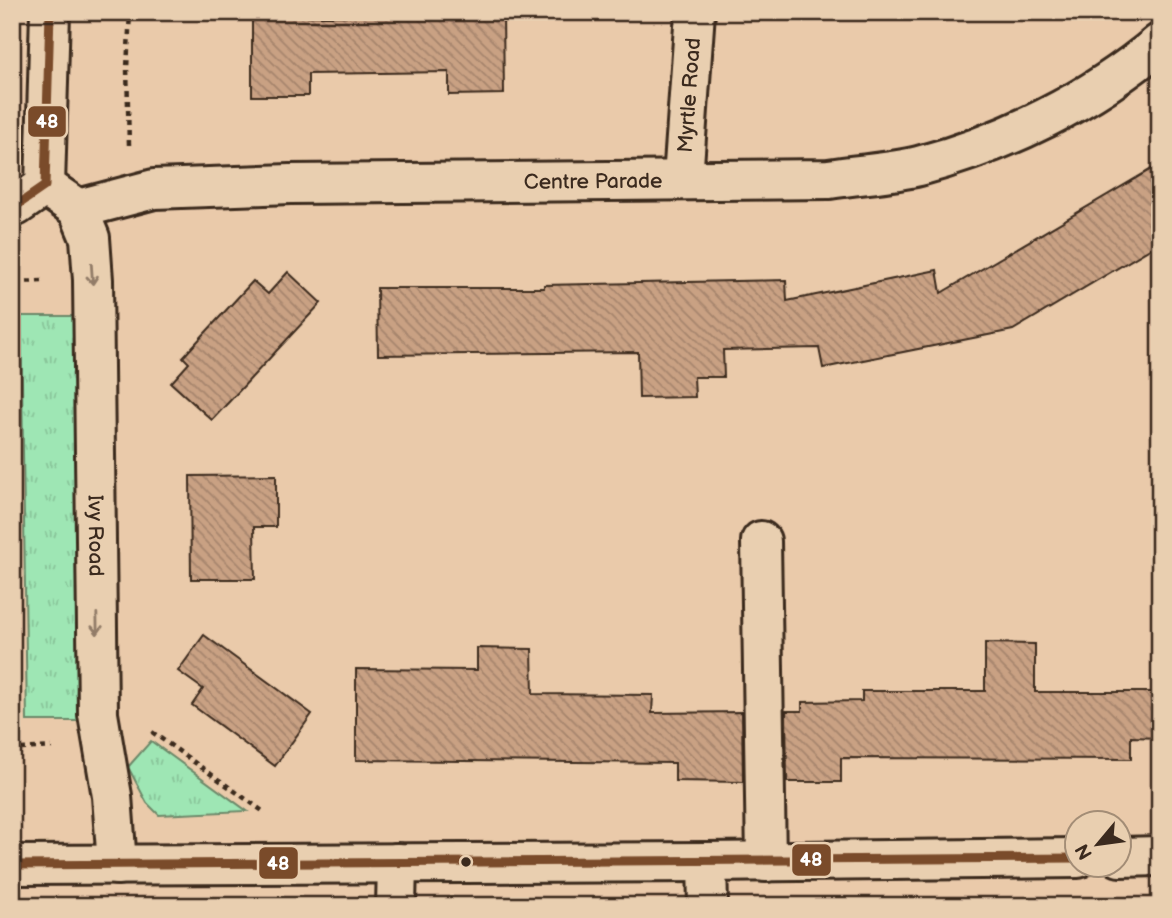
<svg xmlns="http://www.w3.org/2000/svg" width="1172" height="918" font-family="'Balsamiq Sans',sans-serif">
	<defs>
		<pattern id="grass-tufts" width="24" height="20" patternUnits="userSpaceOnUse" patternTransform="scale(1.75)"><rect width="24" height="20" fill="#9ee6b4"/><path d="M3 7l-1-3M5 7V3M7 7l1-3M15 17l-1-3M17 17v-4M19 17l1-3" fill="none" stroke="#89c59a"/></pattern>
		<pattern id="building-back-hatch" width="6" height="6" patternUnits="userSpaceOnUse" patternTransform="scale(1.75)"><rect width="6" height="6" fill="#c9a183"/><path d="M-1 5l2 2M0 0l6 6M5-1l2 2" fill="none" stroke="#a4836b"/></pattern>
	</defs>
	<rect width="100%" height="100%" fill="#eacaaa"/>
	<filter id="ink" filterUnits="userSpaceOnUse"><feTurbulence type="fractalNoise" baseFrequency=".0143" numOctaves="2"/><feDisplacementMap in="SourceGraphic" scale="14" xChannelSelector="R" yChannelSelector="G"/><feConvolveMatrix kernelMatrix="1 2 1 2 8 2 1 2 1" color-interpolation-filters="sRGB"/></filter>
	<g filter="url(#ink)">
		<!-- grass -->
		<path fill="url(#grass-tufts)" stroke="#6c8869" stroke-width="2" d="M21,316H73L79,721H27Z
			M151,741L247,811L159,815L147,803L128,767Z"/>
		<!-- building -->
		<path fill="url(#building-back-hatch)" stroke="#3b2a1e" stroke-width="2" d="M352,12L503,14L504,94L449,95V72L380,73L308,74V96H252V16H352Z
			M1160,164V243L1013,330L823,368L819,348L723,350L724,377H694L695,397L639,398L638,352L378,355L377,288H544V285L786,280L787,301L937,270L941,293Z
			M288,272L321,303L212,420L171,383L189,363L183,357L253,281L268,294Z
			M276,475V527H254L255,579H191L190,476Z
			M204,635L312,714L275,766L192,705L203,689L178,671Z
			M985,643L1035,644V692H1160V738L1131,737V759L841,758V782H787L786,711H802V702L862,701V691H985Z
			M477,648L532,649L533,694L653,695L652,713L742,712L743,782L675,781V763L356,760V669L477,670Z"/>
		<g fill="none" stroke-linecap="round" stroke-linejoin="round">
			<defs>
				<g id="minor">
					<path id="s1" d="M683,179L695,12"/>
					<path id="s2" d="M45,186L78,209L154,189L290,184L829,179C859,174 890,173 919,166C1006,143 1091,101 1160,43"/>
					<path d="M45,186L50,12"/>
					<path d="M16,206L45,186"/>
					<path id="s3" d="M78,209L90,238L93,280L98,714L112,796L117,865"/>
					<path d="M761,541L766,862"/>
					<path d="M1120,857L1160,856"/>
					<path d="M707,862L708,906"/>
					<path d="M12,865L707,862L1078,858"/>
					<path d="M396,906L397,863"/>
				</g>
			</defs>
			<!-- minor casing -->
			<use href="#minor" stroke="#3b2a1e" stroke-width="44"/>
			<!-- path -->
			<path stroke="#3b2a1e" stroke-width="4.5" stroke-dasharray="5 5" stroke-linecap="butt" d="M129,145L127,68L130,12
				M17,282L42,281
				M152,732L264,812
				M21,749L52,747"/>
			<!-- minor -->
			<use href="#minor" stroke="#e9cfb0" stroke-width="38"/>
			<defs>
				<path id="bus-1" d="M12,215L16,206L45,186L50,12
					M12,865L1078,858"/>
			</defs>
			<!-- bus-1 casing -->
			<use href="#bus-1" stroke="#e9cfb0" stroke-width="14"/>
			<!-- bus-1 -->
			<use href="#bus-1" stroke="#7a4b2a" stroke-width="9"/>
		</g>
		<!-- one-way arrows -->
		<defs><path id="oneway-shaft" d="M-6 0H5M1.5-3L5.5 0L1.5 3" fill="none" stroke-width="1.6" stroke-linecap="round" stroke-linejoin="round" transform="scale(1.75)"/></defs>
		<g stroke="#927c67">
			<use href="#oneway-shaft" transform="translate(92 274) rotate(86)"/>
			<use href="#oneway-shaft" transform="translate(97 624) rotate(89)"/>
		</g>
	</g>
	<!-- markers -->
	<circle fill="#3b2a1e" stroke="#e9cfb0" stroke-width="2.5" cx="466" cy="862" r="6"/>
	<g text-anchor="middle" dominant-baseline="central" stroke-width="5" stroke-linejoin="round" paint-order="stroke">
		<!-- street labels -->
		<g font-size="21" fill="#3b2a1e" stroke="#e9cfb0">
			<text stroke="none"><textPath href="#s1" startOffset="84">Myrtle Road</textPath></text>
			<text stroke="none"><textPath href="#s2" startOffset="558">Centre Parade</textPath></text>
			<text stroke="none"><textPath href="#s3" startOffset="329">Ivy Road</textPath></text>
		</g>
	</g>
	<g stroke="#e9cfb0" stroke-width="2.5">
		<rect x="27" y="105" width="40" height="33" rx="7" fill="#7a4b2a"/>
		<rect x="791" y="843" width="41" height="34" rx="7" fill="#7a4b2a"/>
		<rect x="258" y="846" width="41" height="34" rx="7" fill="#7a4b2a"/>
	</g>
	<g font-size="19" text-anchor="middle" font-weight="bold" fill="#fff">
		<text x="47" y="128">48</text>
		<text x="811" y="866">48</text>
		<text x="278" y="870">48</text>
	</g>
	<!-- margin -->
	<rect width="1172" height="918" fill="none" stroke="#e9cfb0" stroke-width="42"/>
	<rect x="21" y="21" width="1130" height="876" fill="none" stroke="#3b2a1e" stroke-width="2.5" filter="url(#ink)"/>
	<!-- north arrow -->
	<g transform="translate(1098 844) rotate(241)"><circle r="33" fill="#e9cfb0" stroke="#a38d76" stroke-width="2"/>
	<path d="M0-5L12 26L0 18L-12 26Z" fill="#3b2a1e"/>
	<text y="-10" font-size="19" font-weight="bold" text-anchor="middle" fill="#3b2a1e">N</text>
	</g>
</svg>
